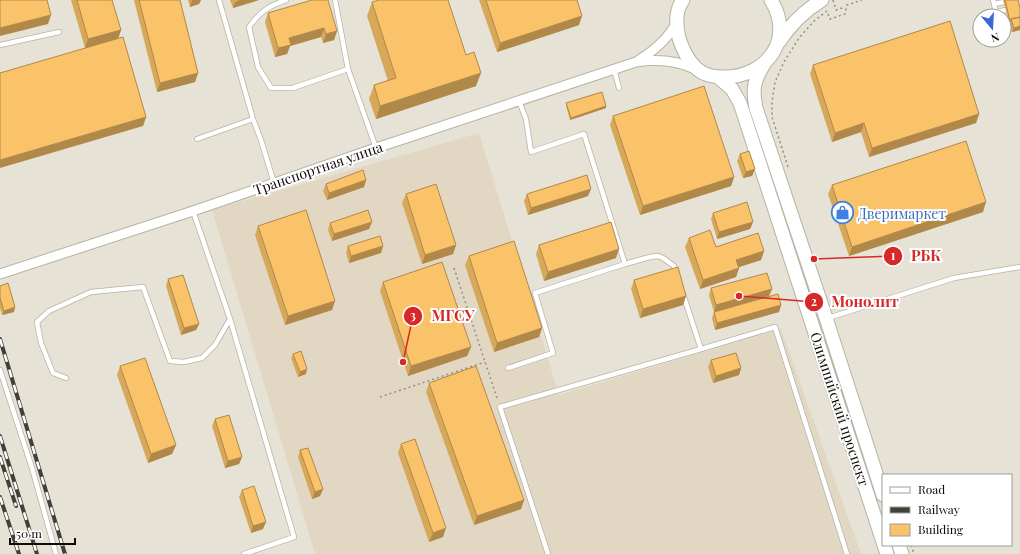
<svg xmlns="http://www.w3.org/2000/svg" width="1020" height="554" font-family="'Playfair Display',serif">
	<rect width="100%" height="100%" fill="#e6e2d5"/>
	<!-- education -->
	<path fill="#e2d7c3" d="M479,133L559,395L781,329L861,554H315L212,210Z"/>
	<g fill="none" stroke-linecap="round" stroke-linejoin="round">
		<defs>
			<path id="lane" d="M219,0L253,119
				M286,0C268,6 260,12 249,27L258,67L271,88H293L348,69
				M335,0L348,69L376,148
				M993,0L997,16
				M994,4L1004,2
				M996,12L1006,10
				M1004,20L1008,19
				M0,45L59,32
				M614,69L619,88
				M519,101L526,119L531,152L584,134L625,264L650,257L658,256L663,258L674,266L676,273
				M197,139L253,119L261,140L274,183
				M193,211L230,319L294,537L244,554
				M683,294L701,349L775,327L847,554
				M828,318L954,278L1020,267
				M508,368L553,353L535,293L625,264
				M0,370L32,468L56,554
				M66,378L53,373L41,343L37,322L49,311L91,292L143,287L170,361L184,362L202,358L215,345L230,319
				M548,554L500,407L701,349"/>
			<path id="street" d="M639,60C655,50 668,39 677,22
				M0,274L193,211L376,148L636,62C657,59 676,60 695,69"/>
			<path id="secondary" d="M683,0C675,11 676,26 679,38C682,48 688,60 696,68C703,75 714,77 724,77C767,77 795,39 771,0
				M779,42C790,25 804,11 822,0
				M764,64C754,81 752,88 756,108L826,318L883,495
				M718,77L732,89L740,103L883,542
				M884,545L887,554
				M899,545L902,554"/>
		</defs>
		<!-- lane casing -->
		<use href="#lane" stroke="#b6b3a5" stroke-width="6"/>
		<!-- street casing -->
		<use href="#street" stroke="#b6b3a5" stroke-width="11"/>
		<!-- secondary casing -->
		<use href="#secondary" stroke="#b6b3a5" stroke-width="15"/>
		<!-- path -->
		<path stroke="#928f85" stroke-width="1.5" stroke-dasharray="2 3" stroke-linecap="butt" d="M833,0L836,10L845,7
			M788,167L772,117V102L775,82L784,62L799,38L814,21L827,11L830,19L845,14L847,5L862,0
			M454,268L498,401
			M380,397L485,362
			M911,545L914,554"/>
		<!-- lane -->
		<use href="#lane" stroke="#fff" stroke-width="4.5"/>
		<!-- street -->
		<use href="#street" stroke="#fff" stroke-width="9"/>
		<!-- secondary -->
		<use href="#secondary" stroke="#fff" stroke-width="13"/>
		<defs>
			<path id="rail" d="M0,339L65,554
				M0,436L37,554
				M0,457L16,506
				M0,497L19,554"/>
		</defs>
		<!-- rail casing -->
		<use href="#rail" stroke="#423f39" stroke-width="4"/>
		<!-- rail -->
		<use href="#rail" stroke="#fff" stroke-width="2.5" stroke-dasharray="8" stroke-linecap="butt"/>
	</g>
	<!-- wall -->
	<path fill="#d8a85a" d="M71,0H112L121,30L118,38L146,117L143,126L85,48Z
		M134,0H180L198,73L195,82L157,92Z
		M188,0H201L199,4L190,7Z
		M230,0H259L233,8Z
		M479,0H577L579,25L497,52Z
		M1003,0H1018L1020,8V30L1012,32Z
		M372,2L476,86L376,119L369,99L374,85L388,81L367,16Z
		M268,13L337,31L334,40L323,43L321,37L290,46L287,54L275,57L265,22Z
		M813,65L979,114L976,123L869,157L861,132L832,142L810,74Z
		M566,103L606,108L570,120L566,106Z
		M613,116L734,177L731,186L640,215L610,125Z
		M740,154L755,169L752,176L743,178L737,161Z
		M366,180L364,187L327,200L323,191L326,184Z
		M832,185L983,212L849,256L828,194Z
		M406,194L456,245L453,254L422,264L402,203Z
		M527,194L588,196L528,215L524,201Z
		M713,213L753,222L750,229L717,239L711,219Z
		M330,223L369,229L332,241L328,230Z
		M258,226L332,310L285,325L255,235Z
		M689,238L716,247L764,251L761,260L739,267L736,277L700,289L685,247Z
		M539,245L616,258L544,281L536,254Z
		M348,246H383L381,253L349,263L346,253Z
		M469,256L542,328L539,337L494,352L465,265Z
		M168,279L199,324L196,330L181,335L166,286Z
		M634,280L686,296L683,305L640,318L631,289Z
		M383,282L471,347L467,356L408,376L380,291Z
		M0,286L15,307L14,312L2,315L0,308Z
		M711,288L772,289L769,296L714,312L709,295Z
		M781,305L779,312L715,330L712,318L714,312Z
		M293,354L306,374L298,377L291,358Z
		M711,360L741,368L739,375L713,383L708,367Z
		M120,366L176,445L172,454L148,463L117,375Z
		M429,383L524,500L521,509L474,525L426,392Z
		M215,419L242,457L239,464L225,468L212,426Z
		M401,444L443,537L429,542L398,453Z
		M300,450L320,496L312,499L298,457Z
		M242,490L263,529L251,533L239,497Z"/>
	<!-- shaded-wall -->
	<path fill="#b0884a" d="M192,0H201L199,4L190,7Z
		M240,0H259L233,8L235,2Z
		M51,15L48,24L0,36V28Z
		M582,16L579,25L497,52L500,43Z
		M1020,26V30L1012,32L1014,28Z
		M324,28L321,37L290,46L287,54L275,57L278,48L289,38Z
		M121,30L118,39L85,48L88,39Z
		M337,31L334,40L323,43L326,34Z
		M198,73L195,82L157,92L160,83Z
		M481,73L476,86L376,119L380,106Z
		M606,106V108L570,120L571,118Z
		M979,114L976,123L869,157L872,148Z
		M146,117L143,126L0,168V160Z
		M864,123L861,132L832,142L835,133Z
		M755,169L752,176L743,178L746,172Z
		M734,177L731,186L640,215L643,206Z
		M366,180L364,187L327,200L329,193Z
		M591,189L588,196L528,215L531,208Z
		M986,202L983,212L849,256L852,247Z
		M372,222L369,229L332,241L334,234Z
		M753,222L750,229L717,239L719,232Z
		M456,245L453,254L422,264L425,255Z
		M383,246L381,253L349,263L351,256Z
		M619,249L616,258L544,281L548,272Z
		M764,251L761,260L733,269L736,260Z
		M739,268L736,277L700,289L703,280Z
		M772,289L769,296L714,312L716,305Z
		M686,296L683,305L640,318L643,309Z
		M335,301L332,310L285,325L288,316Z
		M781,305L779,312L715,330L717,323Z
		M15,307L14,312L2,315L4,311Z
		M199,324L196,330L181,335L184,328Z
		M542,328L539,337L494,352L497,343Z
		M471,347L467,356L408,376L411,366Z
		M741,368L739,375L713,383L716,376Z
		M307,369L306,374L298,377L300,372Z
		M176,445L172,454L148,463L151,454Z
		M242,457L239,464L225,468L228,461Z
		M323,489L320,496L312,499L315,492Z
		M524,500L521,509L474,525L477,516Z
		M266,522L263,529L251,533L253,526Z
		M446,528L443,537L429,542L433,533Z"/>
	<!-- building -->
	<path fill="#fbc369" stroke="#b0884a" d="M0,0H47L51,15L0,28Z
		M77,0H112L121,30L88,39Z
		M139,0H180L198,73L160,83Z
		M312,0H328L337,31L326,34L324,28L289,38L291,45L278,48L268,13Z
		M379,0H448L466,55L474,52L481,73L380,106L374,85L396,78L372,2Z
		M486,0H577L582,16L500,43Z
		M1005,0H1018L1020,8V17L1011,19L1010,21Z
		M1020,17V26L1014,28L1011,19Z
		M950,21L979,114L872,148L864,123L835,133L813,65Z
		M123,37L146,117L0,160V73Z
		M704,86L734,177L643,206L613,116Z
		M602,92L606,106L571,118L566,103Z
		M966,141L986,202L852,247L832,185Z
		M749,151L755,169L746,172L740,154Z
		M363,170L366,180L329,193L326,184Z
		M587,175L591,189L531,208L527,194Z
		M436,184L456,245L425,255L406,194Z
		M747,202L753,222L719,232L713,213Z
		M306,210L335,301L288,316L258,226Z
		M368,210L372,222L334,234L330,223Z
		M611,222L619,249L548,272L539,245Z
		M710,230L716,247L758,233L764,251L736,260L739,268L703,280L689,238Z
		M380,236L383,246L351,256L348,246Z
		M514,241L542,328L497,343L469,256Z
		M442,262L471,347L411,366L383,282Z
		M678,267L686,296L643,309L634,280Z
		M767,273L772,289L716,305L711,288Z
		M183,275L199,324L184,328L168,279Z
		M8,283L15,307L4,311L0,298V286Z
		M778,294L781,305L717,323L714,312Z
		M301,351L307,369L300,372L293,354Z
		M736,353L741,368L716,376L711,360Z
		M145,358L176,445L151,454L120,366Z
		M476,366L524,500L477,516L429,383Z
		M229,415L242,457L228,461L215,419Z
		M415,439L446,528L433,533L401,444Z
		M308,448L323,489L315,492L300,450Z
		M254,486L266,522L253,526L242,490Z"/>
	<!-- icons -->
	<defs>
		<symbol id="shop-ring" viewBox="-11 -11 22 22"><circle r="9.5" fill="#fff" stroke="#3f7fe0" stroke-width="1.5"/><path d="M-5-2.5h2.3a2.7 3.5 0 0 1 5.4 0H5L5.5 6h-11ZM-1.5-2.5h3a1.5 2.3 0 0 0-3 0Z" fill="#3f7fe0"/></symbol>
	</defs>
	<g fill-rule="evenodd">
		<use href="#shop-ring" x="830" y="200" width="25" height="25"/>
	</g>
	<g text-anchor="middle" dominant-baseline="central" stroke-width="4" stroke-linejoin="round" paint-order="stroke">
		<!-- street labels -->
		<g font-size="14" fill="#0d0b07" stroke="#fff">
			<text transform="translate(318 168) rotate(-19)">Транспортная улица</text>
			<text transform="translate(840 409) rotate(72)">Олимпийский проспект</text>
		</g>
		<!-- shop labels -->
		<g font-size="14" fill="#366cbe" stroke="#fff" text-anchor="start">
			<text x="858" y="213">Дверимаркет</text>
		</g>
	</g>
	<!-- callouts -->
	<path fill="none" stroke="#d62828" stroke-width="1.5" d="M814 259L893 256M739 296L814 302M403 362L413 316"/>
	<g fill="#d62828" stroke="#fff" stroke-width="1.5">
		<circle cx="814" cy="259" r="4"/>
		<circle cx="739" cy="296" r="4"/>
		<circle cx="403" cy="362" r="4"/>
		<circle cx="893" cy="256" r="10"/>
		<circle cx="814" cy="302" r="10"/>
		<circle cx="413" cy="316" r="10"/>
	</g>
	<g font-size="12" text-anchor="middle" font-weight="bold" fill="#fff">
		<text x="893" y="260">1</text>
		<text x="814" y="306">2</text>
		<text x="413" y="320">3</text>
	</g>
	<g font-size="15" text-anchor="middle" font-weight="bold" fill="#d62828" stroke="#fff" stroke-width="4" stroke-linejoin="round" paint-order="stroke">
		<text x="926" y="261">РБК</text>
		<text x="865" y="307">Монолит</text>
		<text x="453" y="321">МГСУ</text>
	</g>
	<!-- legend -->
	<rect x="882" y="474" width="130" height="72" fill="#ffffff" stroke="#9e9d9c"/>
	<rect x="890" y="487" width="20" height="6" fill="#ffffff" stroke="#9e9d9c"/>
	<text x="918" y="494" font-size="12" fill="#0d0b07">Road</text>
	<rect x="890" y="507" width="20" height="6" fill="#423f39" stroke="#9e9d9c"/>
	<text x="918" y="514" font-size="12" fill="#0d0b07">Railway</text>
	<rect x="890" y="524" width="20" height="12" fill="#fbc369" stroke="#9e9d9c"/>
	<text x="918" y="534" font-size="12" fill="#0d0b07">Building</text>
	<!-- north arrow -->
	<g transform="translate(992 28) rotate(162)"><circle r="19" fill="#ffffff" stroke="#9e9d9c"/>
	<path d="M0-3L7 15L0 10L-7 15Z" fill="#3c66d7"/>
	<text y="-6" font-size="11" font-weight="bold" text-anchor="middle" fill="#0d0b07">N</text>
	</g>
	<!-- scale -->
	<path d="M10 538v6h65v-6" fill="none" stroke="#0d0b07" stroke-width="2"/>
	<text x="16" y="538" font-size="12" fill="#0d0b07" stroke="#ffffff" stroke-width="3" paint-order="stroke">50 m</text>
</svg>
